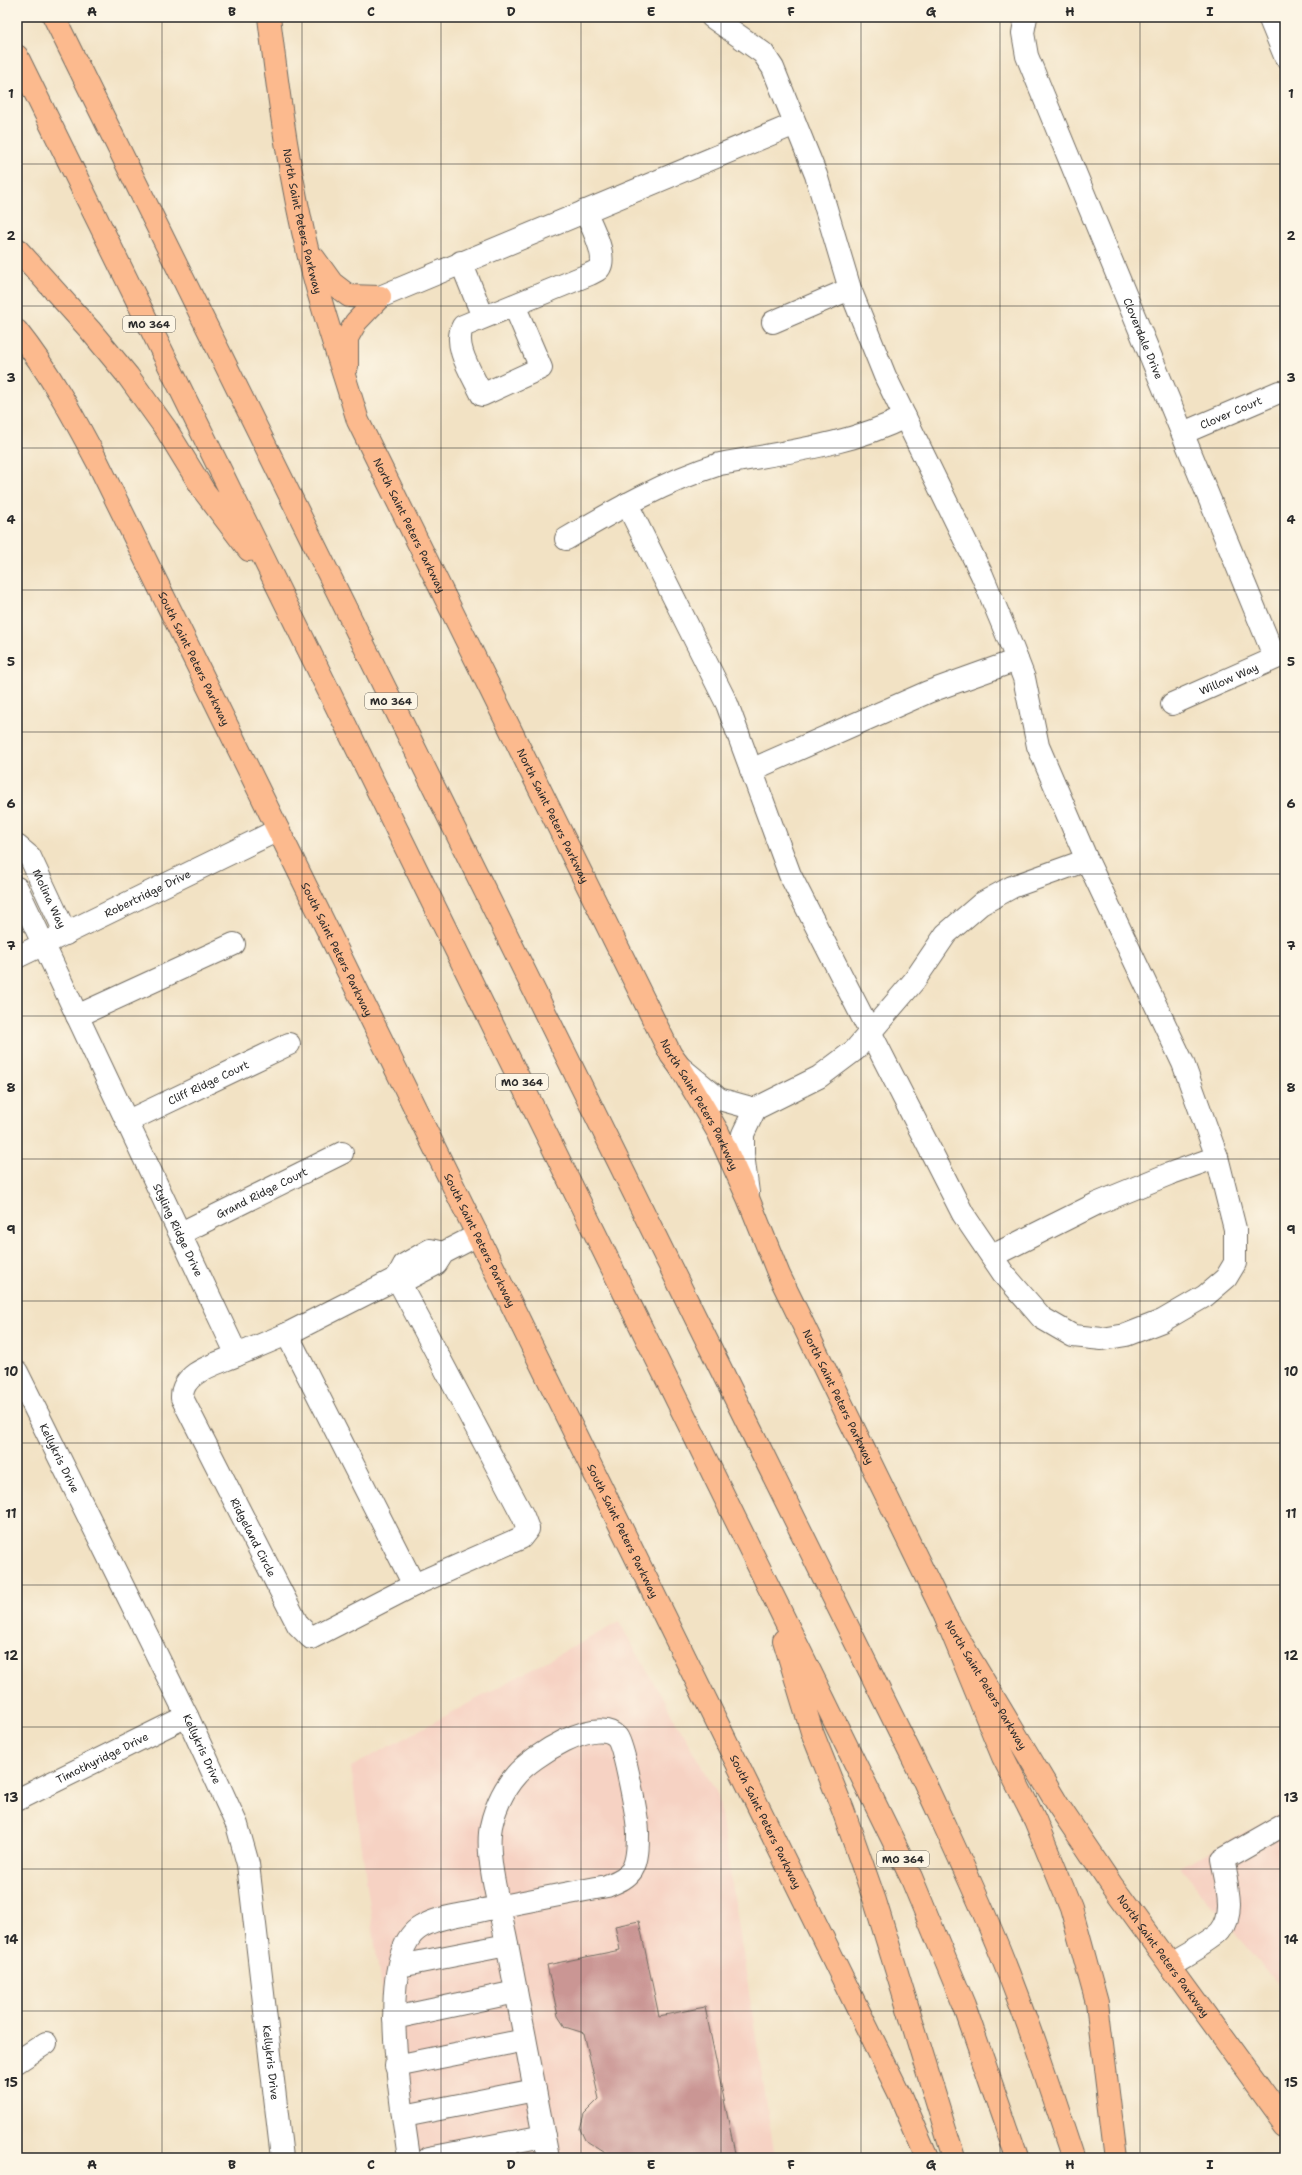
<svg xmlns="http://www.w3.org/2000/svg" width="1302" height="2175" font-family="'Shantell Sans',sans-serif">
	<rect width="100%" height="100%" fill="#fcf5e5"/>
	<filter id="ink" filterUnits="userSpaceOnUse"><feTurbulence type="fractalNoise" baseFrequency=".025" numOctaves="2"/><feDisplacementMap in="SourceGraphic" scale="8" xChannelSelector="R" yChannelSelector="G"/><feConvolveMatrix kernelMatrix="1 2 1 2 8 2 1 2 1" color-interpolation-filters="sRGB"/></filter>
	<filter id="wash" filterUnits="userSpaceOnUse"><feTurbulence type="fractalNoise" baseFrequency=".012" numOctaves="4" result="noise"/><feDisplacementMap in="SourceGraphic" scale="16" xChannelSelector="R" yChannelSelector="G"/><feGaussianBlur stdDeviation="0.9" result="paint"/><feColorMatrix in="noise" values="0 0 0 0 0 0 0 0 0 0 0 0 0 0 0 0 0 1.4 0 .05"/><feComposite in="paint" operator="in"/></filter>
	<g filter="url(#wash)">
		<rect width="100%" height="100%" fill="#f2e2c4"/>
		<!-- built -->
		<path fill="#f6d2c3" d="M619,1622L718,1795L775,2158H404L351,1767Z
			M1285,1812V1992L1180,1867Z"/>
		<g id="blocks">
			<!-- building -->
			<path fill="#ca9694" d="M639,1921L659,2016L705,2007L736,2158H608L607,2154L585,2140L580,2129L584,2114L599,2099L584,2033L565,2027L558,2016L547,1965L620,1950L615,1926Z"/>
		</g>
	</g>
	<g filter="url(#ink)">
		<use href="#blocks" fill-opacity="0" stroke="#716b61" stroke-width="1"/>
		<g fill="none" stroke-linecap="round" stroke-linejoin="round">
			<defs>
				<g id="minor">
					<path d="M712,17L763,53L773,68L816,175L850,289L885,376L982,575L1012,647L1024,678L1038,746L1087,860L1012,887L981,904L946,934L914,981L855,1050L819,1077L755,1109L743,1134V1154L748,1193"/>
					<path id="s1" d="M1026,17L1023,33L1027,56L1275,658"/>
					<path d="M1269,17L1285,56"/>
					<path d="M461,262L483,317"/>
					<path d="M380,297L795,124"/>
					<path d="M514,305L541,368L482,395C473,375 452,346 463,326L590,274C594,272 599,270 600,267C607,254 590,223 585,211"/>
					<path d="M773,322L850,289"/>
					<path id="s2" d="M1183,433L1279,392"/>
					<path d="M627,504L727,704L790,875L963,1214L1003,1273L1042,1318L1073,1336L1102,1339L1126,1335L1162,1321L1205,1296L1226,1278L1235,1263V1229L1217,1157L1183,1063L1087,860"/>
					<path d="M566,539C615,510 666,481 720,464C783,452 848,446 905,417"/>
					<path id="s3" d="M1172,704L1285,654"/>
					<path d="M751,770L928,692L1017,660"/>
					<path id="s4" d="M17,846L30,857L66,934"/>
					<path id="s5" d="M17,888L237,1355L287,1334L397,1278H409L436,1264L443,1253L478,1235"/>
					<path id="s6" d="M17,957L278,830"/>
					<path d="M77,1016L234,944"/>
					<path d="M680,1067L719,1099L755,1109"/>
					<path id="s7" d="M128,1121L289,1044"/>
					<path id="s8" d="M181,1233L342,1153"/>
					<path d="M992,1256L1096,1204L1169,1174L1217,1157"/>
					<path d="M287,1334L414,1585"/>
					<path id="s9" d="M237,1355C217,1364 181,1372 182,1398L298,1625L311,1638L414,1585L521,1538L528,1529L523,1516L397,1278L404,1265L430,1250L443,1253"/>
					<path id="s10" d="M17,1372L187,1716L237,1825L248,1864L282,2158"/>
					<path id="s11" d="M17,1800L187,1716"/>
					<path d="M1170,1965C1181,1958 1214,1940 1221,1931C1236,1912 1226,1882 1222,1860L1285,1824"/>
					<path d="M400,1966L507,1945"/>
					<path d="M394,2018L516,1992"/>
					<path d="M17,2062L46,2043"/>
					<path d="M396,2066L525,2040"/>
					<path d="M404,2116L535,2090"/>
					<path d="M409,2158C403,2112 373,1953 421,1927C438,1917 460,1915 479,1911C521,1902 564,1894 607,1886C616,1882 626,1879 632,1870C638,1860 638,1845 638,1833C638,1819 624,1746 617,1737C597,1714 531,1757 516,1775C503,1789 492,1814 490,1833C487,1865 501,1912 507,1944C521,2015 534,2087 548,2158"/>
					<path d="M429,2158L544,2136"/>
				</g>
				<g id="major">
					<path id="s12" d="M269,17C279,100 290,183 311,265C324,318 343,369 358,421L671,1055L680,1067L718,1132L748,1198L779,1275L946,1618L1058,1805L1111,1884L1285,2123"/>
					<path d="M314,258L332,283L349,296L380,297"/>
					<path id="s13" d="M17,331C49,371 73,416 97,461L900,2095L927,2158"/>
					<path d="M347,366V338L356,322L380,297"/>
				</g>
				<path id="highway" d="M54,17L923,1779C945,1827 968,1875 988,1923C1021,2000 1047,2079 1073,2158
					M17,56L911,1877L964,2005L1017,2158
					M17,249L90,330L128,376L166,429L204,491L249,550
					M946,1618L1003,1757L1035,1820L1071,1908L1097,2003L1116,2158
					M784,1640L812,1732L843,1810L875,1901L954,2158"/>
			</defs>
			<!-- minor casing -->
			<use href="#minor" stroke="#716b61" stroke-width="24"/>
			<!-- major casing -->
			<use href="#major" stroke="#716b61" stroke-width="24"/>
			<!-- highway casing -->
			<use href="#highway" stroke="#716b61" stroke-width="24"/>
			<!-- minor -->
			<use href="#minor" stroke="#fff" stroke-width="22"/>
			<!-- major -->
			<use href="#major" stroke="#fcba8e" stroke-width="22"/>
			<!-- highway -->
			<use href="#highway" stroke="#fcba8e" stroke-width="22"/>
		</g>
	</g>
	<!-- grid -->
	<path fill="none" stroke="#2b2b2b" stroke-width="1" stroke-opacity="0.55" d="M162,17V2158M302,17V2158M441,17V2158M581,17V2158M721,17V2158M861,17V2158M1000,17V2158M1140,17V2158M17,164H1285M17,306H1285M17,448H1285M17,590H1285M17,732H1285M17,874H1285M17,1016H1285M17,1159H1285M17,1301H1285M17,1443H1285M17,1585H1285M17,1727H1285M17,1869H1285M17,2011H1285"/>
	<g text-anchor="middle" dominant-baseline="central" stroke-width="3" stroke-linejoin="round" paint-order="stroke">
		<!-- shield labels -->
		<g fill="#fcf5e5" stroke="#6a6863" stroke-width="1">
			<rect x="123" y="316" width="52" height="16" rx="3"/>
			<rect x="365" y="693" width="52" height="16" rx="3"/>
			<rect x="496" y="1074" width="52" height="16" rx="3"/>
			<rect x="877" y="1851" width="52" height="16" rx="3"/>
		</g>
		<g font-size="10" font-weight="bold" fill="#2b2b2b">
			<text x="149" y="324">MO 364</text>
			<text x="391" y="701">MO 364</text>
			<text x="522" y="1082">MO 364</text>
			<text x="903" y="1859">MO 364</text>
		</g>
		<!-- street labels -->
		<g font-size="11" fill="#2b2b2b" stroke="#fcf5e5">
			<text stroke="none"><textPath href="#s12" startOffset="207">North Saint Peters Parkway</textPath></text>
			<text stroke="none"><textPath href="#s1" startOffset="345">Cloverdale Drive</textPath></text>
			<text stroke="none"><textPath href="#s2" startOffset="52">Clover Court</textPath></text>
			<text stroke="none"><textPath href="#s12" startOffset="531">North Saint Peters Parkway</textPath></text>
			<text stroke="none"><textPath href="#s13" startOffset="373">South Saint Peters Parkway</textPath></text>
			<text stroke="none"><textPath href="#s3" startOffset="62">Willow Way</textPath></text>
			<text stroke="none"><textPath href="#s12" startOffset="855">North Saint Peters Parkway</textPath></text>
			<text stroke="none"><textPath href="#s6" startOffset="145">Robertridge Drive</textPath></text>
			<text stroke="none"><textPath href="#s4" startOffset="63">Molina Way</textPath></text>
			<text stroke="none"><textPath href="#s13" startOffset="697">South Saint Peters Parkway</textPath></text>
			<text stroke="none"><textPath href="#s7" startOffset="89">Cliff Ridge Court</textPath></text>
			<text stroke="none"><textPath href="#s12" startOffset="1179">North Saint Peters Parkway</textPath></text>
			<text stroke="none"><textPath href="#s8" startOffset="90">Grand Ridge Court</textPath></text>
			<text stroke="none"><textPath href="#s5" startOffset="378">Styling Ridge Drive</textPath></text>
			<text stroke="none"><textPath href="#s13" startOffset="1021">South Saint Peters Parkway</textPath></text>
			<text stroke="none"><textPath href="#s12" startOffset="1503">North Saint Peters Parkway</textPath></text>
			<text stroke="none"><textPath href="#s10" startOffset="96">Kellykris Drive</textPath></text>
			<text stroke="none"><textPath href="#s13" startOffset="1345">South Saint Peters Parkway</textPath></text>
			<text stroke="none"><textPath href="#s9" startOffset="231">Ridgeland Circle</textPath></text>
			<text stroke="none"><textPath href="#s12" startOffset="1827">North Saint Peters Parkway</textPath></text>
			<text stroke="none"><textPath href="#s10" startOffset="420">Kellykris Drive</textPath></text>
			<text stroke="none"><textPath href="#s11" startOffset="95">Timothyridge Drive</textPath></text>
			<text stroke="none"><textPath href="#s13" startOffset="1669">South Saint Peters Parkway</textPath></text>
			<text stroke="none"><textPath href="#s12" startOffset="2151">North Saint Peters Parkway</textPath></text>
			<text stroke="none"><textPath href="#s10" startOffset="744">Kellykris Drive</textPath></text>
		</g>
	</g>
	<!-- margin -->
	<rect width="1302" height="2175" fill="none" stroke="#fcf5e5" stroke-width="44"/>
	<rect x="22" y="22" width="1258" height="2131" fill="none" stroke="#2b2b2b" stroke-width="1.5"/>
	<g font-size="13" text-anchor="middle" font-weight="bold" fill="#2b2b2b">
		<text x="92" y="16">A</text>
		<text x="232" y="16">B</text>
		<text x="371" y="16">C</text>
		<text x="511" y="16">D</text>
		<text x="651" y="16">E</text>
		<text x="791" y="16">F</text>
		<text x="931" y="16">G</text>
		<text x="1070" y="16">H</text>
		<text x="1210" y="16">I</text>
		<text x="11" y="98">1</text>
		<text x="1291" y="98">1</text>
		<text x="11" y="240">2</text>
		<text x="1291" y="240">2</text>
		<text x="11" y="382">3</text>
		<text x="1291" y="382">3</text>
		<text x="11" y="524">4</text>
		<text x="1291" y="524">4</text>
		<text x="11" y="666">5</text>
		<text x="1291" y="666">5</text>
		<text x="11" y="808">6</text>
		<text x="1291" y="808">6</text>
		<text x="11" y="950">7</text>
		<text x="1291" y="950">7</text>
		<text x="11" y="1092">8</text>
		<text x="1291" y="1092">8</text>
		<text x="11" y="1234">9</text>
		<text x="1291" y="1234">9</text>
		<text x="11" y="1376">10</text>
		<text x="1291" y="1376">10</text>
		<text x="11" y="1518">11</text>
		<text x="1291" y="1518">11</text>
		<text x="11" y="1660">12</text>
		<text x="1291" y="1660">12</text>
		<text x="11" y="1802">13</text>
		<text x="1291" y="1802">13</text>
		<text x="11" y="1944">14</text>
		<text x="1291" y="1944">14</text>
		<text x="11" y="2087">15</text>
		<text x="1291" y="2087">15</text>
		<text x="92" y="2169">A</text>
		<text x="232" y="2169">B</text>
		<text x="371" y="2169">C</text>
		<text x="511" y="2169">D</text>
		<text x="651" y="2169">E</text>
		<text x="791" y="2169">F</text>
		<text x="931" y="2169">G</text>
		<text x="1070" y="2169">H</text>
		<text x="1210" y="2169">I</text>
	</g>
</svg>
